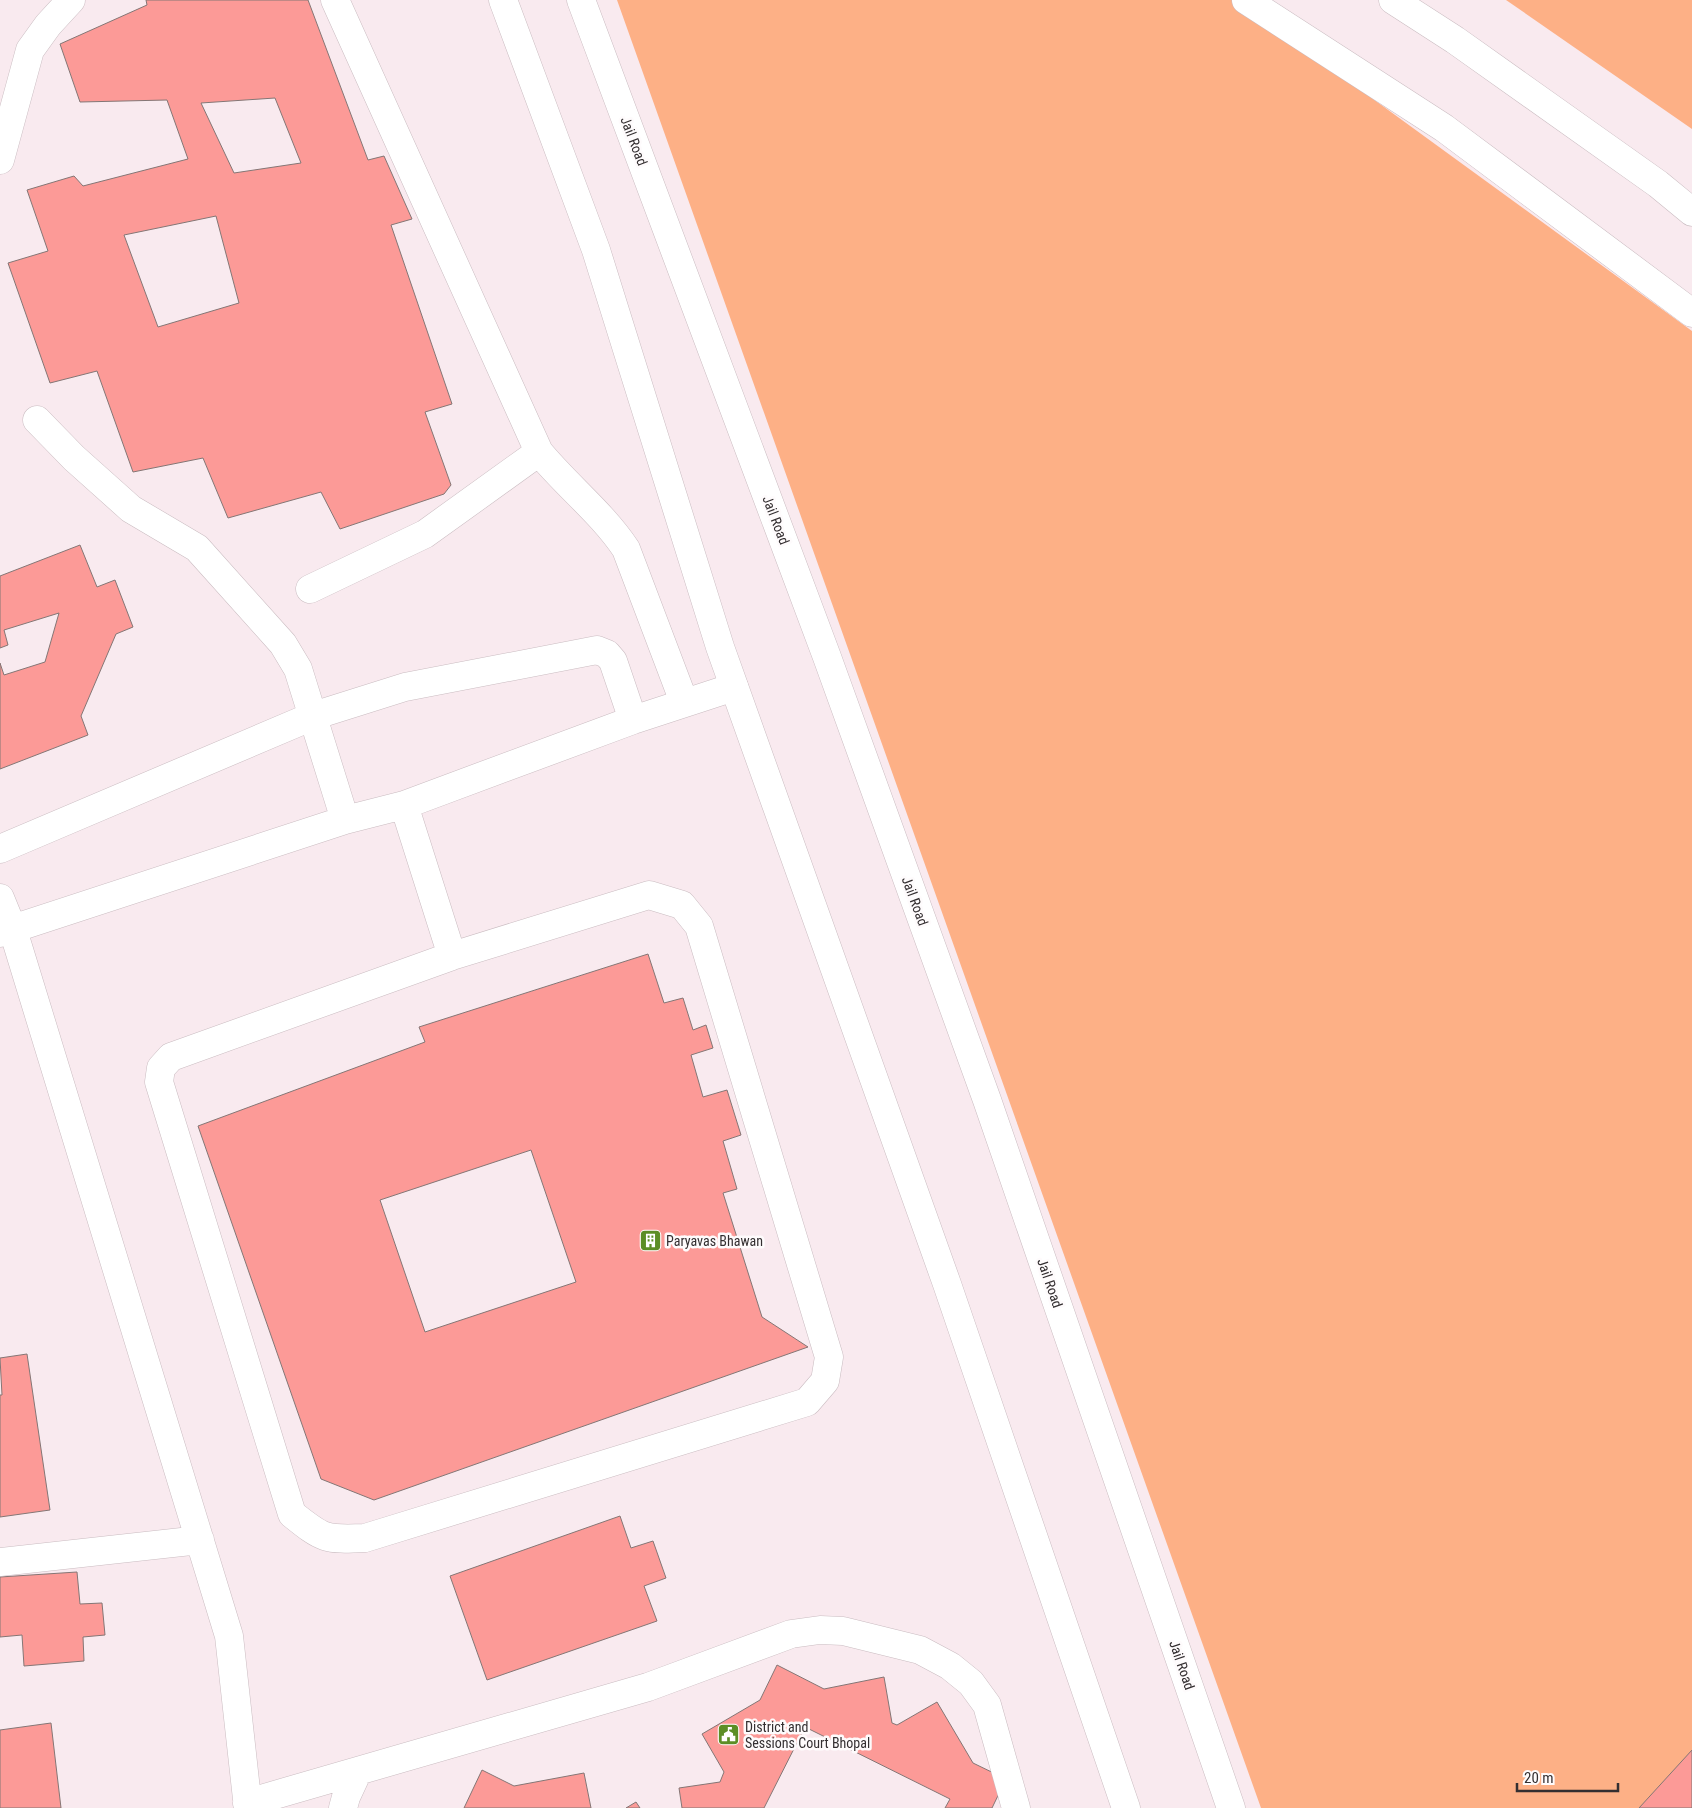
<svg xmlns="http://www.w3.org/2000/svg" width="1692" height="1808" font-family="'Roboto Condensed',sans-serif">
	<rect width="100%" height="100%" fill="#f9eaef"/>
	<!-- green -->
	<path fill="#fdb086" d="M617,0H1237L1692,331V1808H1261Z
		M1506,0H1692V129Z"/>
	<!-- building -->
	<path fill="#fc9a97" stroke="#847675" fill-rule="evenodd" d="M146,0H308L368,160L384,156L412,219L391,225L452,404L425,412L451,485L444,494L340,529L321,492L228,518L203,458L133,472L97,371L50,383L8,263L48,251L27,190L74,176L83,186L188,159L167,100L80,102L60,44L147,5ZM275,98L301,163L234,173L201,103ZM216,216L239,303L158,327L124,235Z
		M80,545L97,587L115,580L133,627L116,634L81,716L88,735L0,769V663L4,675L45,662L59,613L4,630L8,645L0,648V576Z
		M648,954L664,1003L683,998L693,1030L706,1025L713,1048L691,1055L703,1097L727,1090L741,1135L723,1141L737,1189L723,1193L762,1317L808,1347L374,1500L321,1479L198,1126L425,1042L419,1027ZM531,1150L576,1282L425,1332L380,1200Z
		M27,1354L50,1510L0,1517V1395H2L0,1358Z
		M620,1516L631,1548L653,1541L666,1578L644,1586L657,1621L487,1680L450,1576Z
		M77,1572L80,1604L102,1603L105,1635L83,1637L84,1661L24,1666L22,1635L0,1637V1577Z
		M777,1665L824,1689L884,1677L892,1723L897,1725L937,1702L973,1763L1006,1779L992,1808H945L950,1799L805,1727L764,1808H682L679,1788L720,1782L724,1772L702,1734L760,1700Z
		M51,1723L61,1808H0V1730Z
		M1692,1750V1808H1639Z
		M482,1770L514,1786L584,1773L591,1808H464Z
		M636,1802L640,1808H626Z"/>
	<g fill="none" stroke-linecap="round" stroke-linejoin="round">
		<defs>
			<path id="minor" d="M335,0L539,452C567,486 602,513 626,549L684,702
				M1246,0L1444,128L1692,313
				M1393,0L1455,40L1658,184L1692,212
				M0,160L30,50L48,25L71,0
				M37,420L74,458L131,509L197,548L283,644L298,669L345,820
				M310,589L425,534L539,452
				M404,805L452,956
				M0,849L313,716L405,687L597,650L607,654L613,661L633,720
				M649,895L682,905L699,926L829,1357L825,1381L807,1402L365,1538C325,1540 323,1539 292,1514L159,1082L161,1068L171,1057L452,956Z
				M0,898L13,930L229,1636L248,1808
				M0,933L345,820L404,805L633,720L734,687
				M0,1562L200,1540
				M247,1803L648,1687L791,1634L820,1630L843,1631L920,1650L950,1666L971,1683L987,1705L1016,1808
				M343,1808L346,1797L358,1771"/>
			<path id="major" d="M503,0L596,250L720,647L947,1284L1126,1808
				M581,0L827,657L987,1100L1231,1808"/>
		</defs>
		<!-- minor casing -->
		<use href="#minor" stroke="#cabcc1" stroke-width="29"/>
		<!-- major casing -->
		<use href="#major" stroke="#cabcc1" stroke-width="29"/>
		<!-- minor -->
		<use href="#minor" stroke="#fff" stroke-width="28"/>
		<!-- major -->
		<use href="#major" stroke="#fff" stroke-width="28"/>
	</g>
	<!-- icons -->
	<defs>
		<symbol id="building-square" viewBox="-11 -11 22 22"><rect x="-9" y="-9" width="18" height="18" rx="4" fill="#5c8e26" stroke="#fefbfc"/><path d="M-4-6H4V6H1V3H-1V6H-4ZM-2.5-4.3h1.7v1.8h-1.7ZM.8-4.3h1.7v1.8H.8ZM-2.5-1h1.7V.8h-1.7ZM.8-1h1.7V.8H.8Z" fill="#fff"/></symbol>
		<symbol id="civic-square" viewBox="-11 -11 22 22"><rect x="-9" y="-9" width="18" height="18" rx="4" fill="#5c8e26" stroke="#fefbfc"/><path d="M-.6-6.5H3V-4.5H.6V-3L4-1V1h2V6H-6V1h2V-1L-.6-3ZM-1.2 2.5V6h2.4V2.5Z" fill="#fff"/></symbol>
	</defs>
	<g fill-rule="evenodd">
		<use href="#building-square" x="638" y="1228" width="25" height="25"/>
		<use href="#civic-square" x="716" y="1722" width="25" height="25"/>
	</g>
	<g text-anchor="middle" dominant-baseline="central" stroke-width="5" stroke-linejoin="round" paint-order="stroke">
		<!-- street labels -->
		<g font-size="14" fill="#342f31" stroke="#fefbfc">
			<text transform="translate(634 141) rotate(69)">Jail Road</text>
			<text transform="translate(776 520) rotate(69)">Jail Road</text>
			<text transform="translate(915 901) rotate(70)">Jail Road</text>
			<text transform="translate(1050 1283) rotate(71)">Jail Road</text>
			<text transform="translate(1182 1665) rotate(71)">Jail Road</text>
		</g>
		<!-- poi labels -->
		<g font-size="14" fill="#342f31" stroke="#fefbfc" text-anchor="start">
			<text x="666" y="1241">Paryavas Bhawan</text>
			<text x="745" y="1727">District and<tspan x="745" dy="16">Sessions Court Bhopal</tspan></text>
		</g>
	</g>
	<!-- scale -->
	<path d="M1517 1783v8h101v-8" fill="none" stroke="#342f31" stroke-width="2.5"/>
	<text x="1524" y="1783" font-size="15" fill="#342f31" stroke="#fefbfc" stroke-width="4" paint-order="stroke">20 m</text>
</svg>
